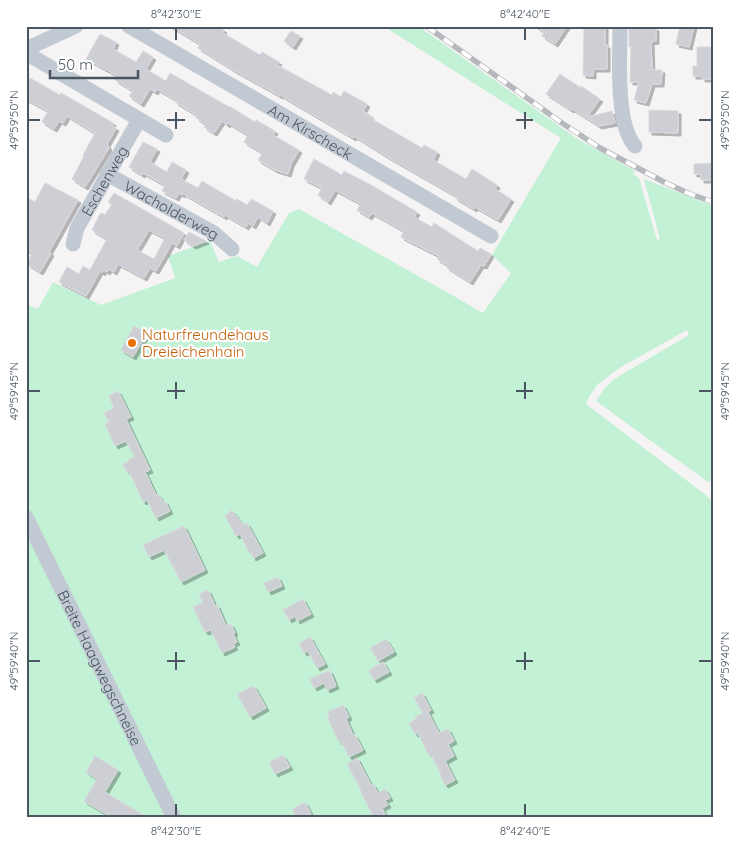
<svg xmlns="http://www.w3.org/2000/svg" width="739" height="844" font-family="Quicksand,sans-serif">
	<defs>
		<filter id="shadow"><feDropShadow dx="3" dy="3" stdDeviation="0" flood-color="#0004"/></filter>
	</defs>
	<rect width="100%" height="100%" fill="#f5f3f3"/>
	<!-- green -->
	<path fill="#c3f1d5" d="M383,26H418L576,138L635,171L633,174L639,178L657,240L660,239L644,179L713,206V480L708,482L596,401L604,389L614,379L689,335L687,330L621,367L598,384L589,397L586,404L707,496L713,502V818H26V304L38,309L53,282L101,305L175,278L168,256L210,241L219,262L237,256L257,267L289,213L299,209L452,295L483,313L511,273L492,255L561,138Z"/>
	<!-- building -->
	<path fill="#cdcfd5" stroke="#d7d9de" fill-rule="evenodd" filter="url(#shadow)" d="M170,26H217L224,30L223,33L260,55L262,52L279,62L277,65L332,95L333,92L341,97L344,91L367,104L363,111L371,116L370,118L422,148L424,145L437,152L433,160L466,179L472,169L497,185L495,189L511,199L498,220L475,207L474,209L455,198L456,196L386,156L354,136L353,138L280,95V96L235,71L198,48L200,44Z
		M535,26H567L555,44L542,36L544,32Z
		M584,26H605V45H607V69H593V76L583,75Z
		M629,26H645L656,28V41L651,42L652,70H662L661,84H652L646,103L634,100L639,82H630L631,47H629Z
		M680,26H694L689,47L676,44Z
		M291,31L300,36L293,47L284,41Z
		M100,34L116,42L113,49L136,62L143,51L153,57L146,69L166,81L170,73L229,107V106L255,122L256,120L275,131L273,135L299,150L291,164L288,174L275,170L258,160L263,153L244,142L248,135L228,123L227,125L222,121L214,133L204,127L206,124L196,118L198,116L175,102L176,100L157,89L155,92L150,89L141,104L129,96L133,91L115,80L118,76L86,59Z
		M697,47H713L712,79H702V76H693V66H697Z
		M560,74L581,88V86L600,99L587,117L612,111L615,123L599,126L572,109L571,110L546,94Z
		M30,78L60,95L61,93L84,106L113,123L112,126L116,128L107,144L109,148L85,187L72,179L84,156L83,155L95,133L67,116L63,123L59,121L54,129L42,122L48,111L26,99V85Z
		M649,110L678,111V133L649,132Z
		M143,142L157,149L150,162L167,172L172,162L186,170L181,179L198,188L202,181L236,201L237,199L247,205L251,199L273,211L267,223L258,217L253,226L248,223L246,227L225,215L224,217L182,193V195L179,193L176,198L162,191L165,185L143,173L142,175L129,167Z
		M314,159L342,175L344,171L371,185L417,212L414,217L432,227L434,223L478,251L480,248L491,254L484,266L481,265L470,282L446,267L447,265L437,259L439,256L401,237L404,231L372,213L369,217L357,210L361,204L335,190L328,202L318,195L322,188L304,179Z
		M713,163V180H701V174H694V164Z
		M45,183L78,200L49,252L51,253L40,272L27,264L32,253L26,250V197L35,202Z
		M114,193L184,233L177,246L172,243L156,271L150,268L144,278L118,264L114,272L109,269L107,272L104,270L102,273L100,271L86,296L59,282L67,267L79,274L83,266L90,270L107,239L92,230L100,214L102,213L105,215L112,204L108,202ZM149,230L165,238L154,259L137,250Z
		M189,232L206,241L193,246L184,240Z
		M134,326L147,333L133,357L121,350Z
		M118,391L131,417L126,419L150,470L145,472L156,495L158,494L163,502L165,501L170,511L156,518L147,500L143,502L129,471L127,472L123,464L128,462V460L135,457L126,441L115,446L105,424L109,422L104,413L114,408L109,396Z
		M232,510L243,525L247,523L263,553L253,558L250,550L248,551L240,534L236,536L225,516Z
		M184,526L205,570L181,582L164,550L149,557L143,545Z
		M278,577L282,586L268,592L264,583Z
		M208,590L215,606L217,605L226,626L231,624L235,633L233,634L237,642L233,644L235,647L222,653L211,630L205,632L193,607L203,602L199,594Z
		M303,599L311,614L297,621L295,616L289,620L283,610Z
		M310,637L325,664L317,668L308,651L304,653L299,644Z
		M386,639L394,652L378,661L370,648Z
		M383,662L389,672L374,680L369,670Z
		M328,671H330L336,686L327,690L324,683L314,688L310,679Z
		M254,686L266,708L250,717L237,694Z
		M422,693L431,710L428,712L439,733L448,729L454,741L448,744L454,756L445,761L455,780L445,785L440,775L441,774L430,753L428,754L418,733L415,734L409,723L416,719L415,717L423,713L414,698Z
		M343,705L349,717L346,719L353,735H355L363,750L349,757L341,741L339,742L327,717L330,716L328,712Z
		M283,755L290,767L275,774L269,762Z
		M95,756L118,770L105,792L148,818H113L84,801L97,779L86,772Z
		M357,758L371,785L373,784L378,793L385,789L390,798L385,800L388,805L382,808L387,818H374L360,790H361L347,764Z
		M305,802L311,814L303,818H297L292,809Z"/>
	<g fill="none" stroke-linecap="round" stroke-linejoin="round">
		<!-- minor -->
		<g stroke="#c1cad2" stroke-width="15">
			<path id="s1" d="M129,26L491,236"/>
			<path d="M620,26C620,56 615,124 635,146"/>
			<path d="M26,49L76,26"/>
			<path d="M26,53L166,135"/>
			<path id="s2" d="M107,174L214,233L232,249"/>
			<path id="s3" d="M73,244L77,228L139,120"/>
			<path id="s4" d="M26,517L174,818"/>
		</g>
		<defs>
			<path id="rail" d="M426,26L562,123L600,148L664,182L690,194L713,202"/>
		</defs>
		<!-- rail casing -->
		<use href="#rail" stroke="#b5b8bd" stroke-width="5.5"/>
		<!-- rail -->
		<use href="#rail" stroke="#fff" stroke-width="4" stroke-dasharray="11" stroke-linecap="butt"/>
	</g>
	<!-- ticks -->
	<path fill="none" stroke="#4a5661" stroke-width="2" d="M176,28V40M525,28V40M176,112V129M525,112V129M28,120H40M167,120H185M516,120H533M699,120H712M176,382V399M525,382V399M28,391H40M167,391H185M516,391H533M699,391H712M176,652V670M525,652V670M28,661H40M167,661H185M516,661H533M699,661H712M176,804V816M525,804V816"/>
	<!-- markers -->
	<circle fill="#e8710a" stroke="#fff" stroke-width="2" cx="132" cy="343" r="5"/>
	<g text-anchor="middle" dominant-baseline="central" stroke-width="4.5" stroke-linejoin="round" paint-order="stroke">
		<!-- street labels -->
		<g font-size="15" fill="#4a5661" stroke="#fff">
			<text stroke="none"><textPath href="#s1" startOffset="210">Am Kirscheck</textPath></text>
			<text stroke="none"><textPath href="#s3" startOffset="71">Eschenweg</textPath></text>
			<text stroke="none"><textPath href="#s2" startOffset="74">Wacholderweg</textPath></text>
			<text stroke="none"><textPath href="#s4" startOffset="168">Breite Haagwegschneise</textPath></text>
		</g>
		<!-- food labels -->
		<g font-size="15" fill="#c56008" stroke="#fff" text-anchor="start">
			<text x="142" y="334">Naturfreundehaus<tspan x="142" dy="17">Dreieichenhain</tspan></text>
		</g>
	</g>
	<!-- border -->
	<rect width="739" height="844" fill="none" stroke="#ffffff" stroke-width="55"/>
	<!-- scale -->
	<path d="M50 70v8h88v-8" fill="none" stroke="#4a5661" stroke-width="2.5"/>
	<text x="58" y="70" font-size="15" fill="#4a5661" stroke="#ffffff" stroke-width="4" paint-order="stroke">50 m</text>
	<rect x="28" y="28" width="684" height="788" fill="none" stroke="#4a5661" stroke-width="2"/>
	<g font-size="12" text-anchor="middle" fill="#4a5661">
		<text x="176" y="18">8°42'30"E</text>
		<text x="525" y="18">8°42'40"E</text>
		<text transform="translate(14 120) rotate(-90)" y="4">49°59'50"N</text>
		<text transform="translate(725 120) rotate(-90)" y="4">49°59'50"N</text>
		<text transform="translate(14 391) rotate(-90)" y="4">49°59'45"N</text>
		<text transform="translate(725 391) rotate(-90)" y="4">49°59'45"N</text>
		<text transform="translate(14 661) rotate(-90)" y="4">49°59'40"N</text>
		<text transform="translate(725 661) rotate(-90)" y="4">49°59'40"N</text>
		<text x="176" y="835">8°42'30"E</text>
		<text x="525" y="835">8°42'40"E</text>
	</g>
</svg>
